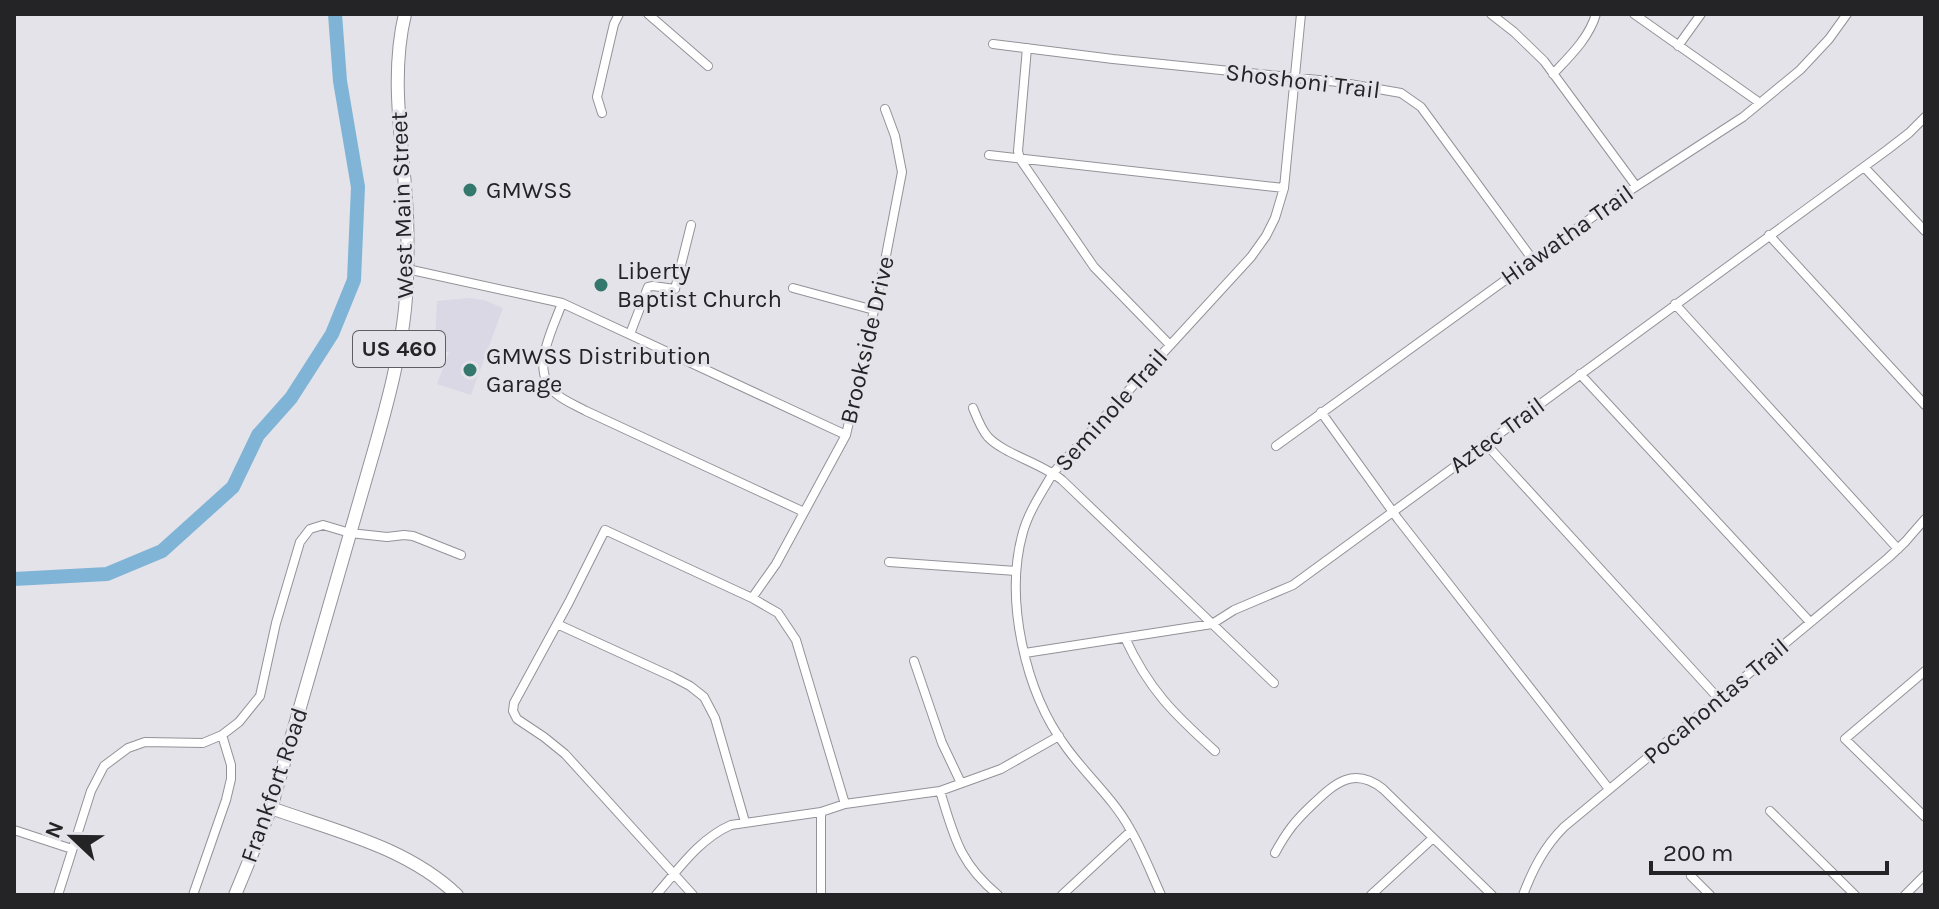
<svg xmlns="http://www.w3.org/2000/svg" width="1939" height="909" font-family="Karla,sans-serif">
	<rect width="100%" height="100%" fill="#e4e3e9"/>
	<!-- built -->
	<path fill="#dad8e5" d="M469,298L484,300L503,308L471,395L437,384L449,352L442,351L435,341L437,301Z"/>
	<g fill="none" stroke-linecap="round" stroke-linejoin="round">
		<!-- river -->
		<path stroke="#7fb4d7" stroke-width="14" d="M14,579L107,574L162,551L233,487L258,435L291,398L332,334L354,280L358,187L340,81L335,14"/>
		<defs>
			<path id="minor" d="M648,14L708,66
				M1491,14L1514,32L1544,61L1636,186
				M1634,14L1760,103
				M993,44L1113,59L1338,82L1401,93L1421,107L1533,260
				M1678,46L1701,14
				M1027,48L1018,151L1020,159L1094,267L1170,345
				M1553,74C1570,56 1589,38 1596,14
				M602,113L597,97L614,24L619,14
				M989,155L1284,188
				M1864,167L1925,231
				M1769,235L1925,405
				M407,269L562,303L846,435
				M793,288L874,310
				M562,303C552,332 527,373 559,396C567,402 577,406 586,411L804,512
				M1675,304L1898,549
				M630,334L648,287L653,286L675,289L691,225
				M1580,374L1810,622
				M973,408C977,418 981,429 988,437C1004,454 1041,463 1062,480L1274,683
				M1321,412L1398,519L1609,789
				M1485,443L1719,699
				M1276,446L1623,195L1743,117L1800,70L1829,39L1847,14
				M889,562L1016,571
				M752,598L776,564L846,435L884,266L902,172L895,136L885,109
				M557,624L673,677L690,686L704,697L715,718L745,822
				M1125,638C1149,690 1174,714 1215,751
				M1025,653L1212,624L1234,610L1293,585L1887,150L1909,133L1925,117
				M914,661L942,743L961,783
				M1925,671L1845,739L1925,817
				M940,791C954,836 959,863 998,895
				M1770,811L1855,895
				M821,812V895
				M14,830L72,849
				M1275,853C1287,831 1295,821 1313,804C1335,783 1354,766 1383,789L1492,895
				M1691,876L1710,895
				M58,895L91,791L104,766L128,748L145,742L203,743L222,735L239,722L260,696L276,623L300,542L310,529L323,525L350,533L387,537L404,535L413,536L461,555
				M193,895L226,800L231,779V765L222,735
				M656,895C679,869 699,839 731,825L821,812L845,804L940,791L1001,769L1059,736
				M693,895L565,754L544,737L517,719L513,711L514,703L569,602L605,530L752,598L778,613L796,640L845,804
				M1062,895L1131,831
				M1161,895C1151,873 1142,849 1130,829C1113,798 1086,775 1066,747C1025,692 1004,599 1023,532C1029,511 1042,492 1053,473L1251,257L1266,236L1275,218L1284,188L1301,14
				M1371,895L1433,838
				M1523,895C1533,869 1544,847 1564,827L1888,558L1905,542L1925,519
				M1905,895L1925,875"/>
			<path id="primary" d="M271,808C335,831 407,847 457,895
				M235,895L271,808L375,447C388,401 400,356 405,309C408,278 408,247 407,216C404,149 389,80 405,14"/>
		</defs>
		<!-- minor casing -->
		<use href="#minor" stroke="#939298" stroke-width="10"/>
		<!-- primary casing -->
		<use href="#primary" stroke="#939298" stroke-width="14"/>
		<!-- minor -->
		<use href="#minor" stroke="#fff" stroke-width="8"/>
		<!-- primary -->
		<use href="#primary" stroke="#fff" stroke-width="12"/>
	</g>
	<!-- markers -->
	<g fill="#34786d" stroke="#e4e3e9" stroke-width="3">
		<circle cx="470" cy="190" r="8"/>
		<circle cx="601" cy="285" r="8"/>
		<circle cx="470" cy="370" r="8"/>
	</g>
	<g text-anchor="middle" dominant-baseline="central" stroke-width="6" stroke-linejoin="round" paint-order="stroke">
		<!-- shield labels -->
		<rect fill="#e4e3e9" stroke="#5e5d60" stroke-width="2" x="353" y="331" width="92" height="36" rx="6"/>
		<g font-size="22" font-weight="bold" fill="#242426">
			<text x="399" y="349">US 460</text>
		</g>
		<!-- street labels -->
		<g font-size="24" fill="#242426" stroke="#e4e3e9">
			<text transform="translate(1303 81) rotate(7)">Shoshoni Trail</text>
			<text transform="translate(402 205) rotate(-92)">West Main Street</text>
			<text transform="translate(1567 235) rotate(-35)">Hiawatha Trail</text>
			<text transform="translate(867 340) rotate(-77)">Brookside Drive</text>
			<text transform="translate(1111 410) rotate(-48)">Seminole Trail</text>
			<text transform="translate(1497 435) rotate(-36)">Aztec Trail</text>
			<text transform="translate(1716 701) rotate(-40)">Pocahontas Trail</text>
			<text transform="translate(274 785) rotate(-71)">Frankfort Road</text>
		</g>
		<!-- poi labels -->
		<g font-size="24" fill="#242426" stroke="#e4e3e9" text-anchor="start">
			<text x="486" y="190">GMWSS</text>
			<text x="617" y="271">Liberty<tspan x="617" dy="28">Baptist Church</tspan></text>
			<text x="486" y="356">GMWSS Distribution<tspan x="486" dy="28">Garage</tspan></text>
		</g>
	</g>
	<!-- border -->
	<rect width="1939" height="909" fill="none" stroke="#242426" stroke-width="32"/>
	<!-- north arrow -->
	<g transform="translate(72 837) rotate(292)" stroke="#e4e3e9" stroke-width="6" paint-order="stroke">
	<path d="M0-6L14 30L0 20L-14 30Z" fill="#242426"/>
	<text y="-12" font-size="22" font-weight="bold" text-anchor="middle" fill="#242426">N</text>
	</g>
	<!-- scale -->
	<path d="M1651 861v12h236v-12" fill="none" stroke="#242426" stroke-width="4"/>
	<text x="1663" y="861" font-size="24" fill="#242426" stroke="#e4e3e9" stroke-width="6" paint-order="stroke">200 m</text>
</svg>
